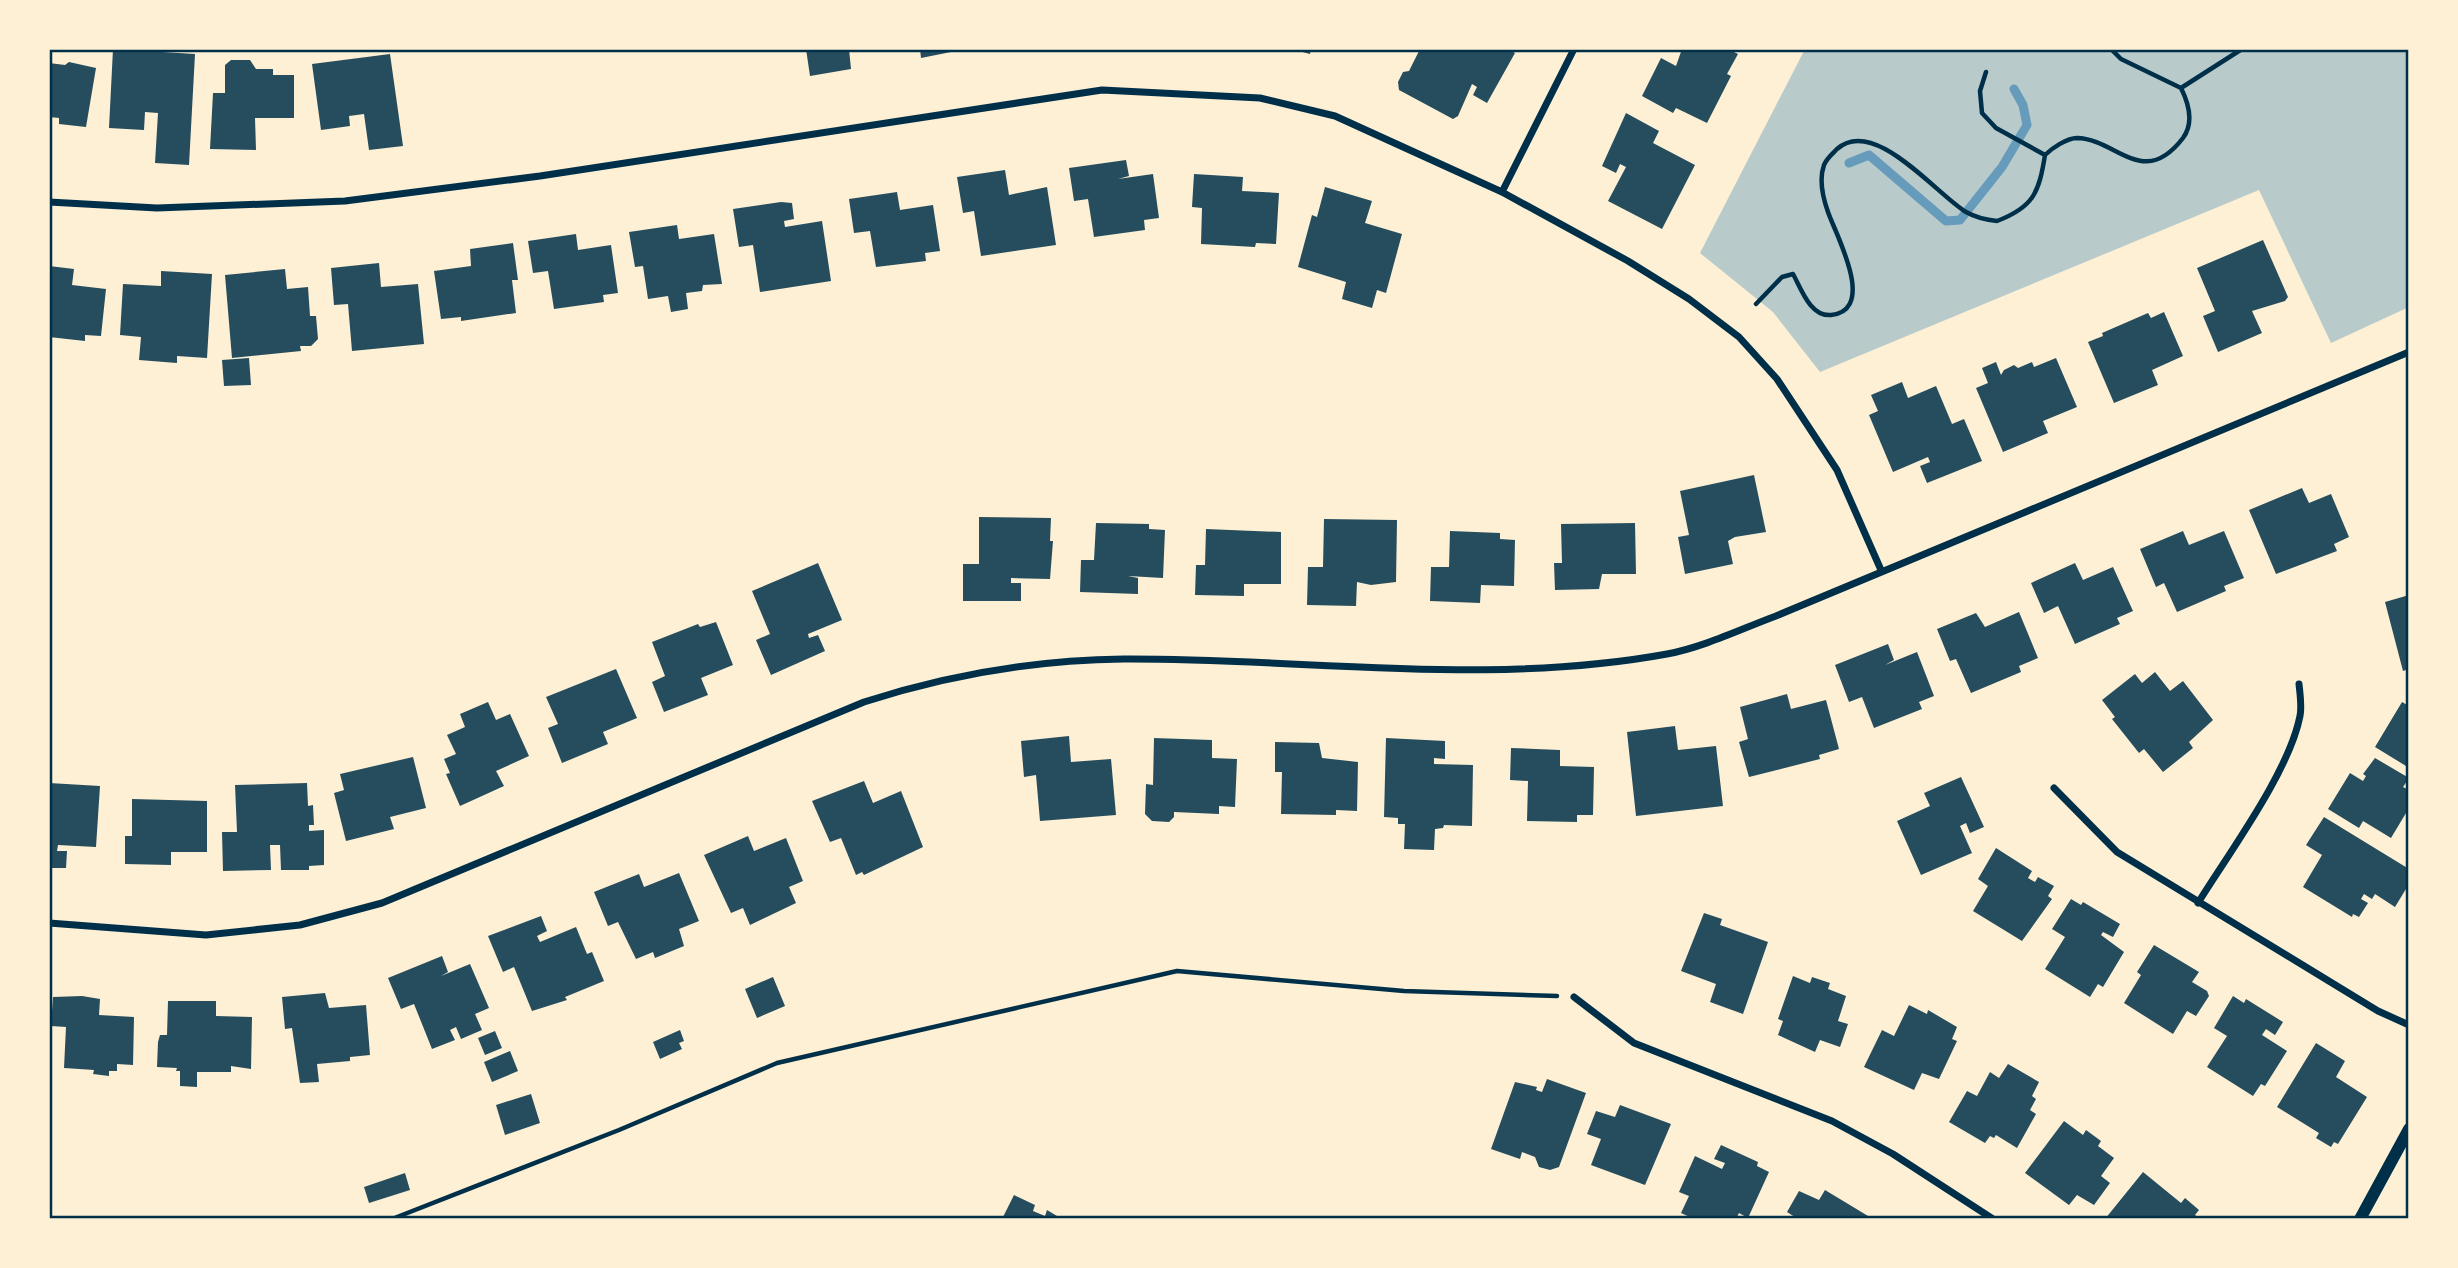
<svg xmlns="http://www.w3.org/2000/svg" width="2458" height="1268" font-family="'DM Sans',sans-serif">
	<rect width="100%" height="100%" fill="#fdf0d5"/>
	<!-- green -->
	<path fill="#b9caca" d="M1805,49H2409V307L2331,343L2259,190L1820,372L1773,312L1700,253Z"/>
	<g fill="none" stroke-linecap="round" stroke-linejoin="round">
		<!-- stream -->
		<path stroke="#669bbc" stroke-width="9" d="M1849,163L1869,155L1946,221L1960,220L2002,167L2027,125L2023,105L2014,89"/>
	</g>
	<!-- building -->
	<path fill="#264d5e" d="M113,49L195,54L189,165L155,163L158,113L145,112L144,130L109,128Z
		M806,49H849L851,69L810,76Z
		M920,49H956V51L921,58Z
		M1291,49H1311L1310,54Z
		M1420,49H1508L1515,53L1487,103L1473,95L1477,87L1472,84L1458,116L1453,119L1399,90L1398,82L1403,72L1409,71Z
		M1682,49H1728L1738,54L1727,74L1731,76L1707,123L1676,108L1673,113L1642,96L1661,58L1676,66Z
		M390,54L403,146L369,150L364,114L349,116L350,126L321,130L312,64Z
		M231,60H250L256,69H273V75H294V118H255L256,150L210,149L213,93H225V65Z
		M69,62L96,68L86,127L59,124V118L49,117V63L65,65Z
		M1626,113L1659,131L1653,143L1695,165L1662,229L1608,201L1626,167L1620,164L1616,173L1602,166Z
		M1126,160L1129,176L1118,179L1153,174L1159,218L1144,220L1145,230L1094,237L1088,199L1074,201L1069,168Z
		M1005,170L1009,195L1047,187L1056,245L981,256L974,211L963,213L957,177Z
		M1194,174L1243,177L1242,191L1279,193L1276,244L1256,243L1255,247L1201,244L1202,208L1192,207Z
		M1325,187L1372,201L1365,223L1402,234L1386,293L1377,290L1372,308L1342,299L1346,282L1298,267L1312,215L1317,217Z
		M897,192L900,210L933,205L940,251L925,253L926,261L876,267L870,231L854,233L849,199Z
		M781,202L792,203L794,219L784,221L785,227L822,221L831,281L760,292L753,245L739,247L733,209Z
		M677,225L679,239L714,234L722,284L703,285L702,291L686,293L688,309L671,312L668,296L648,299L643,266L635,267L629,232Z
		M576,234L578,250L611,245L618,293L603,295L604,302L554,309L548,271L533,273L528,241Z
		M2263,240L2288,297L2285,301L2252,311L2262,333L2218,352L2203,316L2215,311L2197,268Z
		M513,243L518,280H512L516,313L461,321V317L441,319L434,271L471,266L470,249Z
		M379,263L381,287L418,284L424,344L352,351L348,304L334,305L331,268Z
		M49,266L74,269L72,285L106,289L101,336L85,335V341L49,337Z
		M285,269L287,289L308,287L310,316H316L318,339L311,346H300L301,351L232,358L225,275Z
		M161,271L212,274L207,358L177,356V363L139,360L141,337L120,335L123,284L161,286Z
		M2164,312L2183,356L2152,370L2158,385L2114,403L2088,342L2103,336L2102,333L2148,313L2151,318Z
		M249,358L251,385L224,386L222,360Z
		M2056,358L2077,407L2043,421L2048,433L2003,452L1976,388L1988,383L1982,368L1996,362L2001,375L2004,370L2014,365L2018,368L2032,362L2034,367Z
		M1902,382L1908,398L1936,386L1952,424L1964,419L1982,461L1927,483L1920,466L1930,462L1928,457L1893,472L1869,415L1878,411L1871,395Z
		M1754,475L1766,532L1735,537L1728,541L1733,564L1685,574L1678,537L1689,535L1680,491Z
		M2302,488L2309,503L2331,494L2349,537L2334,544L2337,551L2276,574L2249,510Z
		M979,517L1051,518L1050,541H1053L1050,579L1011,578V583H1021V601H963V564H979Z
		M1324,519L1397,520L1396,582L1371,585L1357,582L1356,606L1307,605L1308,567H1323Z
		M1096,523L1149,524V529L1165,530L1163,578L1128,576L1138,578V594L1080,592L1081,560H1094Z
		M1635,523L1636,574H1602L1599,589L1555,590L1554,563H1562L1561,524Z
		M1206,529L1281,532V584H1244V596L1195,595L1196,565H1205Z
		M1450,531L1500,533V539L1515,540L1514,586L1481,585L1480,603L1430,601L1431,567H1449Z
		M2183,531L2189,545L2224,531L2244,578L2224,586L2226,591L2177,612L2164,583L2156,587L2140,549Z
		M818,563L842,620L808,634L809,638L818,635L825,651L771,675L756,640L770,634L752,591Z
		M2075,563L2083,580L2113,567L2133,611L2117,618L2120,624L2075,644L2058,606L2044,613L2031,583Z
		M2409,595V669L2403,671L2385,602Z
		M2019,612L2038,658L2019,666L2021,672L1971,693L1956,659L1950,661L1937,629L1976,613L1985,627Z
		M716,622L733,665L701,678L708,695L664,712L652,682L665,676L652,642L698,624L700,627Z
		M1888,644L1894,660L1885,665L1917,652L1934,696L1919,702L1922,709L1874,728L1862,697L1849,702L1835,665Z
		M616,669L637,718L603,732L608,744L562,763L548,728L558,724L546,697Z
		M2155,672L2170,691L2183,681L2213,720L2189,742L2193,748L2163,772L2144,749L2139,753L2112,719L2115,717L2102,700L2135,674L2142,683Z
		M1787,694L1791,709L1826,700L1839,749L1819,755L1820,759L1749,777L1739,742L1748,739L1740,707Z
		M488,702L496,720L510,714L529,756L496,771L504,786L460,806L446,774L450,773L444,759L456,754L447,735L465,727L460,714Z
		M2402,702L2409,706V765L2406,766L2375,747Z
		M1675,726L1678,750L1716,746L1723,806L1636,816L1627,732Z
		M1069,736L1071,762L1111,759L1116,815L1040,821L1036,775L1024,777L1021,741Z
		M1154,738L1212,740V758L1237,759L1235,807L1219,806V814L1174,812V817L1169,822L1152,821L1145,814L1146,784L1153,785Z
		M1386,738L1445,741V759L1434,758V764L1473,765L1472,826L1444,825L1443,828L1435,829L1434,850L1404,849L1405,824H1398V818L1384,817Z
		M1275,742L1319,743L1322,758L1358,762L1357,811L1336,810V815L1281,814L1282,772H1275Z
		M1511,748L1560,750V766L1594,767L1593,815H1577V822L1527,821L1528,781L1510,780Z
		M413,757L426,808L390,817L394,829L346,841L334,793L344,790L340,774Z
		M2375,758L2409,778L2403,787L2409,790V808L2391,838L2363,821L2359,828L2328,809L2350,773L2363,781L2366,776L2363,774Z
		M1961,777L1984,827L1970,833L1966,823L1960,826L1972,853L1921,875L1897,821L1930,806L1924,793Z
		M864,781L873,803L901,791L923,847L864,875L862,872L856,875L841,838L830,842L812,801Z
		M49,783L100,786L96,847L58,845L57,851H67L66,868H49Z
		M307,783L308,806L313,805L314,825H309V831L324,830V865L309,866V870H281L280,845H270L271,870L223,871L222,832H237L235,785Z
		M132,799L207,801V852H171V865L125,864V836H132Z
		M2324,817L2409,869V884L2395,907L2375,894L2372,899L2364,894L2361,899L2368,903L2359,917L2353,914L2352,917L2303,887L2322,855L2306,845Z
		M748,836L754,851L786,838L803,881L789,887L796,903L750,925L743,908L731,913L704,855Z
		M1996,848L2032,871L2028,878L2035,882L2038,877L2054,886L2048,896L2052,899L2022,941L1973,911L1988,886L1978,879Z
		M679,873L699,921L679,929L684,946L655,958L653,952L636,959L618,922L608,926L594,892L639,874L644,887Z
		M2071,899L2081,905L2083,902L2120,924L2113,937L2103,932L2101,935L2124,952L2103,987L2098,984L2090,997L2045,969L2065,937L2052,929Z
		M1704,913L1722,919L1720,925L1768,942L1743,1014L1710,1002L1716,984L1681,971Z
		M541,916L547,931L537,936L540,942L576,927L587,954L592,952L604,981L565,997L567,1000L532,1011L514,967L503,972L488,936Z
		M2154,945L2199,972L2192,982L2207,991L2209,996L2196,1016L2187,1011L2173,1034L2124,1003L2141,975L2137,972Z
		M442,956L448,972L441,976L470,964L489,1008L475,1014L482,1030L461,1039L456,1027L450,1030L455,1040L432,1049L414,1004L401,1009L388,978Z
		M1793,976L1810,983L1812,977L1830,983L1828,989L1846,996L1838,1021L1848,1024L1840,1047L1820,1040L1815,1052L1778,1035L1783,1021L1778,1019Z
		M773,977L785,1006L757,1018L745,989Z
		M325,993L329,1008L366,1005L370,1055L350,1057V1061L317,1064L319,1082L300,1083L292,1028L285,1029L282,997Z
		M82,996L100,999L99,1015L134,1017L133,1065L117,1064V1071H109V1076L93,1074L94,1070L64,1068L66,1027L51,1026L53,997Z
		M2233,996L2244,1003L2246,999L2283,1022L2275,1035L2266,1029L2262,1035L2287,1051L2265,1086L2261,1084L2253,1096L2207,1067L2227,1036L2214,1028Z
		M168,1001H216V1016L252,1017L251,1069L231,1066V1072H197V1087L180,1086V1071H176L177,1068L157,1067L158,1042L160,1035H167Z
		M1909,1005L1927,1014L1928,1010L1957,1027L1952,1039L1957,1041L1939,1079L1922,1073L1914,1090L1864,1067L1882,1030L1894,1036Z
		M680,1030L684,1041L679,1043L682,1049L660,1059L653,1042Z
		M495,1031L502,1048L485,1055L478,1038Z
		M2316,1043L2345,1061L2336,1077L2367,1097L2338,1144L2334,1142L2331,1147L2316,1138L2319,1133L2277,1107Z
		M510,1051L518,1071L492,1082L484,1062Z
		M2008,1064L2039,1082L2032,1096L2036,1099L2030,1110L2036,1114L2017,1148L1996,1135L1994,1138L1990,1136L1985,1143L1949,1122L1967,1091L1977,1096L1990,1072L1999,1078Z
		M1547,1079L1586,1093L1559,1167L1550,1170L1539,1167L1535,1157L1522,1152L1520,1159L1491,1149L1515,1082L1537,1087L1536,1090L1542,1092Z
		M531,1094L540,1123L505,1135L496,1105Z
		M1620,1105L1671,1124L1645,1185L1591,1165L1601,1139L1587,1134L1596,1111L1615,1117Z
		M2064,1121L2083,1135L2086,1130L2101,1141L2098,1146L2114,1158L2101,1176L2110,1183L2094,1205L2077,1195L2069,1205L2025,1173Z
		M1721,1145L1758,1162L1757,1166L1769,1172L1748,1218L1739,1213L1736,1219H1694L1681,1213L1689,1196L1679,1192L1695,1156L1722,1169L1725,1163L1714,1159Z
		M2143,1172L2181,1203L2185,1198L2199,1210L2195,1215L2200,1219H2105Z
		M405,1173L410,1190L369,1203L364,1187Z
		M1825,1190L1873,1219H1798L1787,1212L1799,1191L1819,1200Z
		M1014,1195L1035,1205L1033,1211L1045,1216L1047,1210L1062,1219H1002Z"/>
	<g fill="none" stroke-linecap="round" stroke-linejoin="round">
		<!-- path -->
		<path stroke="#003049" stroke-width="4.5" d="M2111,49L2121,59L2181,88L2242,49
			M1986,72L1980,91L1982,113L1996,128L2045,155
			M1756,304L1782,277L1793,274C1801,288 1810,317 1831,315C1878,310 1835,233 1828,212C1823,198 1819,179 1824,165C1826,159 1833,153 1837,149C1874,116 1935,193 1966,212C1975,217 1986,220 1997,221C2034,207 2039,192 2045,155C2052,148 2067,138 2077,138C2117,139 2143,190 2183,138C2194,123 2189,104 2181,88
			M392,1219L619,1130L777,1063L1177,971L1404,991L1557,996
			M2407,1219L2409,1216"/>
		<!-- minor -->
		<path stroke="#003049" stroke-width="7" d="M1502,192L1574,49
			M49,202L157,208L345,201L540,176L1102,90L1260,98L1335,116L1502,192L1628,261L1689,299L1739,337L1777,379L1837,470L1881,570
			M2054,788L2117,852L2378,1011L2409,1025
			M2198,903C2229,853 2289,772 2300,716C2302,706 2300,694 2299,684
			M49,923L206,935L300,925L382,903L864,702C947,675 1036,660 1124,659C1305,658 1487,687 1667,654C1704,647 1741,629 1776,616L2409,352
			M1574,997L1634,1043L1832,1121L1893,1154L1993,1219"/>
		<!-- tertiary -->
		<path stroke="#003049" stroke-width="12" d="M2360,1219L2409,1129"/>
	</g>
	<!-- border -->
	<rect width="2458" height="1268" fill="none" stroke="#fdf0d5" stroke-width="102"/>
	<rect x="51" y="51" width="2356" height="1166" fill="none" stroke="#003049" stroke-width="2.5"/>
</svg>
